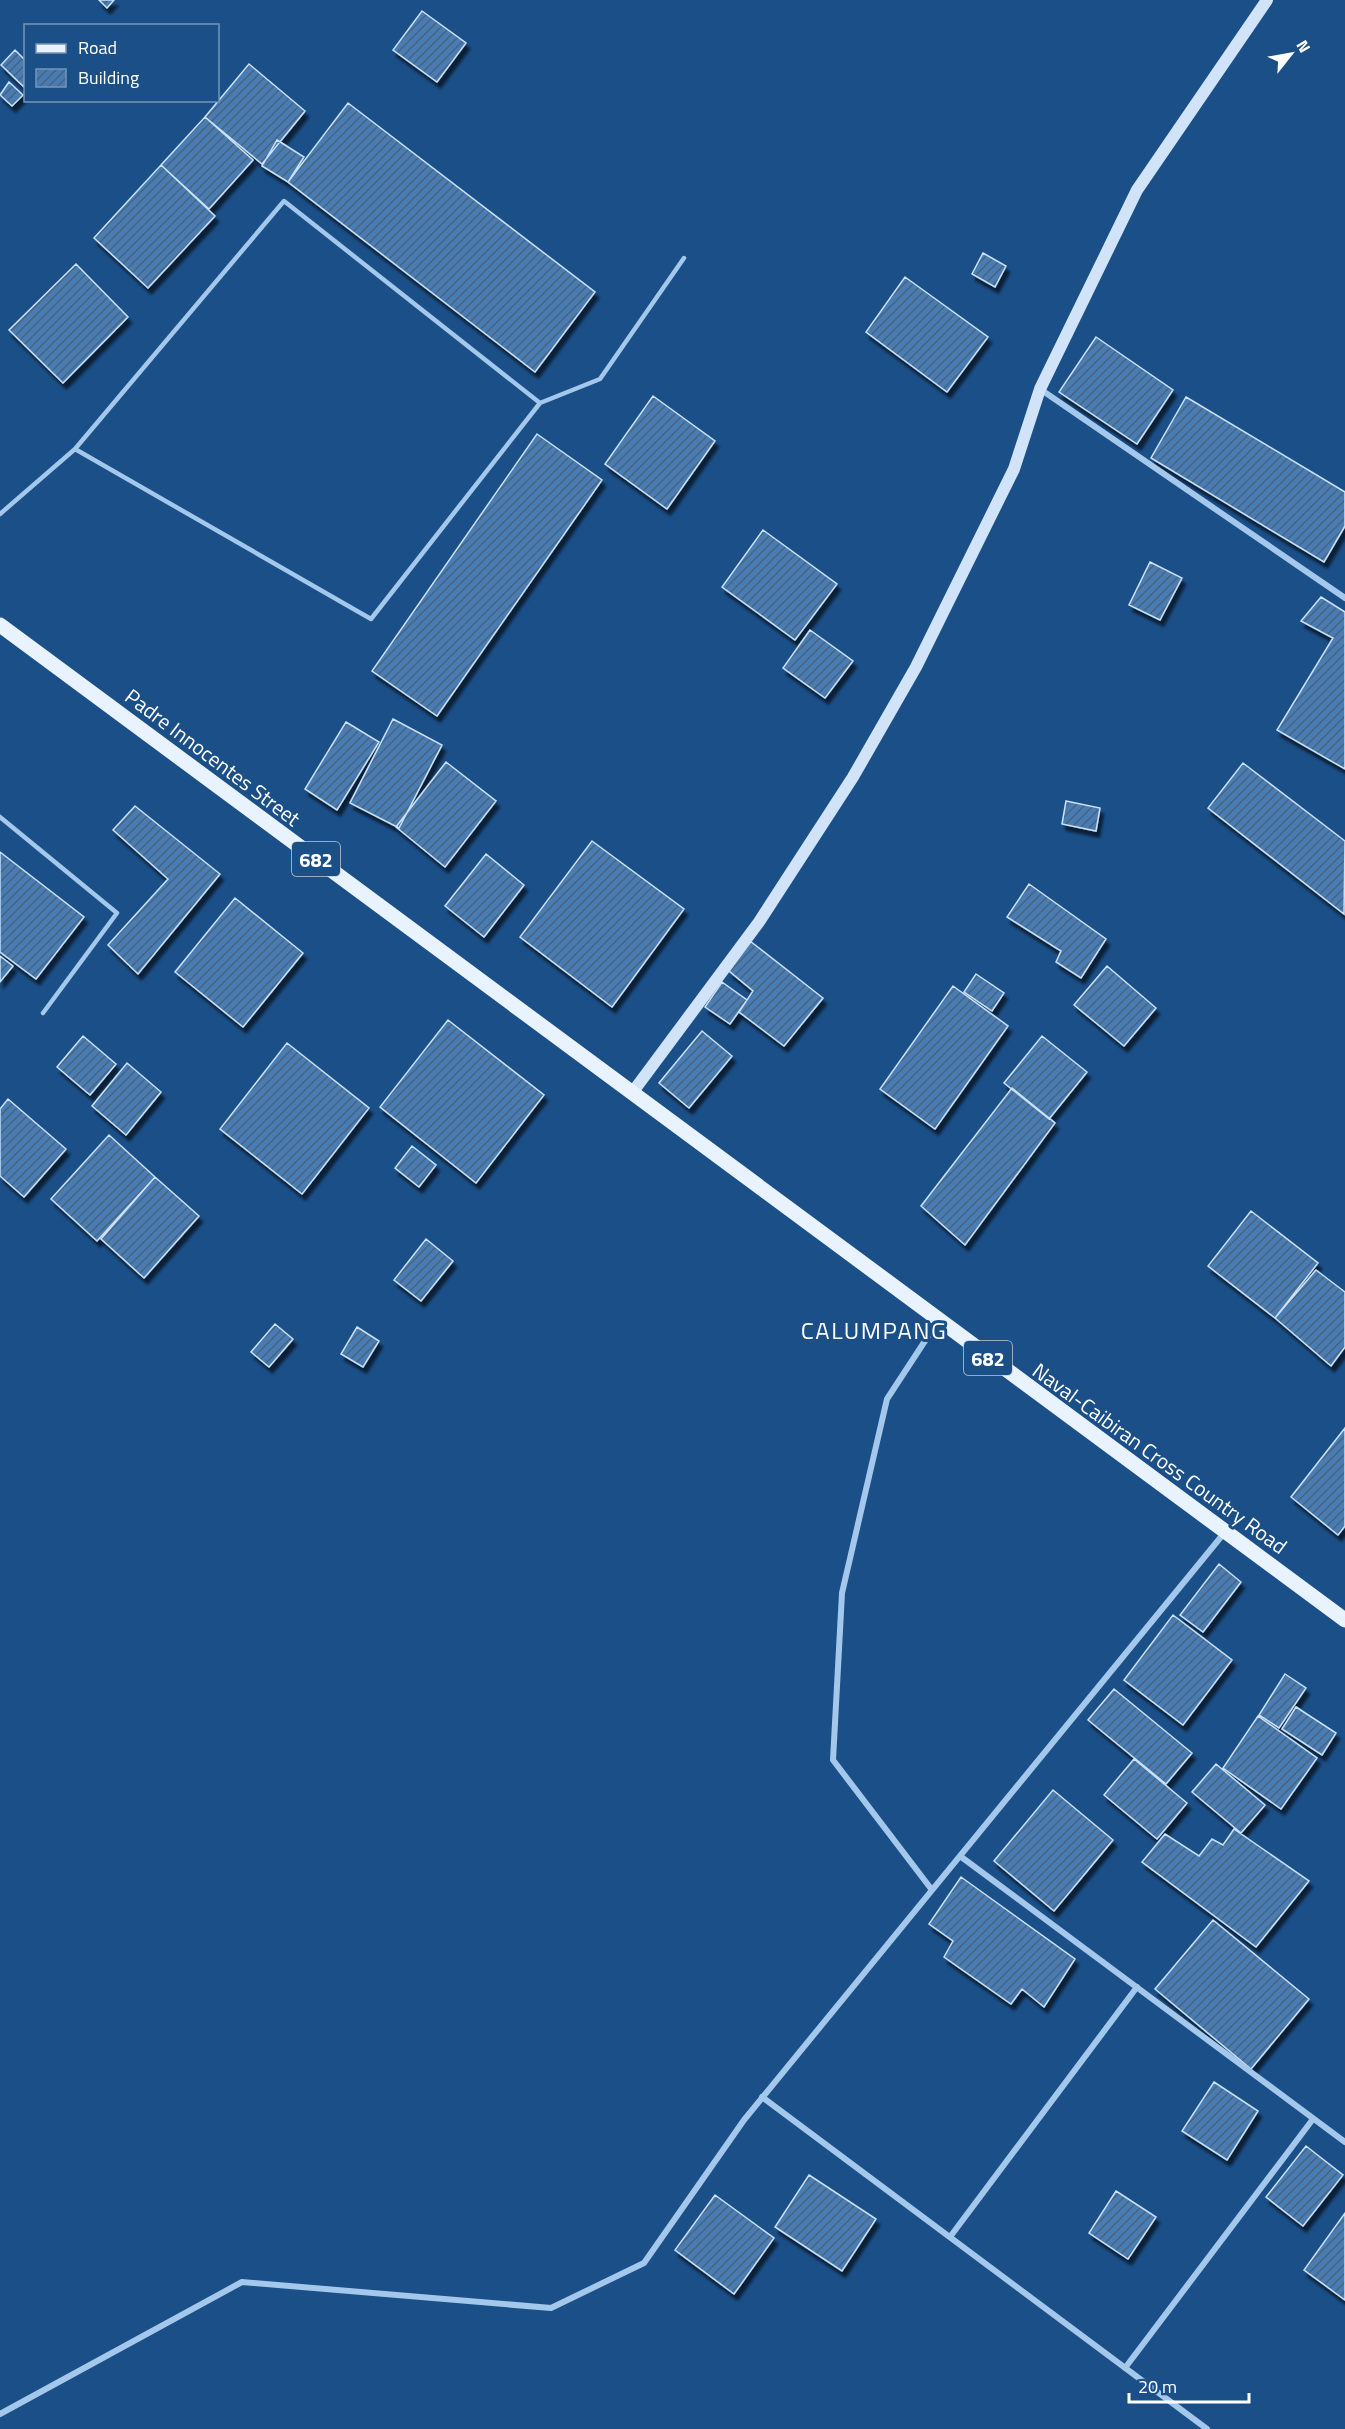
<svg xmlns="http://www.w3.org/2000/svg" width="1345" height="2429" font-family="'Titillium Web',sans-serif">
	<defs>
		<pattern id="building-hatch" width="6" height="6" patternUnits="userSpaceOnUse" patternTransform="scale(1.5)"><rect width="6" height="6" fill="#487bb2"/><path d="M-1 1l2-2M0 6l6-6M5 7l2-2" fill="none" stroke="#4a647f"/></pattern>
		<filter id="shadow"><feDropShadow dx="3.5" dy="6" stdDeviation="1.5" flood-color="#0009"/></filter>
	</defs>
	<rect width="100%" height="100%" fill="#1b4f88"/>
	<!-- building -->
	<path fill="url(#building-hatch)" stroke="#c9e1f9" stroke-width="1.5" filter="url(#shadow)" d="M99,0H114L107,8Z
		M422,11L466,43L437,82L393,50Z
		M15,50L26,61L24,87L1,65Z
		M249,64L305,111L262,164L205,117Z
		M9,82L23,95L12,106L0,95Z
		M348,103L595,292L535,372L288,182Z
		M205,117L253,160L209,209L161,165Z
		M277,140L304,157L288,182L262,166Z
		M161,165L215,216L148,288L94,238Z
		M983,253L1006,266L995,287L972,274Z
		M76,264L128,317L63,383L9,330Z
		M905,277L988,337L947,392L866,332Z
		M1096,337L1173,390L1137,444L1059,392Z
		M653,396L715,441L667,509L605,464Z
		M1186,397L1345,492V526L1324,562L1151,458Z
		M537,434L602,480L437,716L372,671Z
		M763,530L837,584L795,640L722,587Z
		M1150,562L1182,578L1160,620L1129,605Z
		M1321,597L1345,612V769L1277,730L1333,638L1301,621Z
		M810,630L853,661L825,698L783,668Z
		M393,719L442,745L399,828L350,803Z
		M346,722L379,742L337,810L305,789Z
		M446,762L496,801L445,867L396,827Z
		M1243,763L1345,841L1344,914L1208,808Z
		M1066,801L1100,808L1096,831L1062,824Z
		M135,806L220,874L138,974L108,945L168,879L113,830Z
		M592,841L684,909L612,1007L520,937Z
		M0,852L84,917L36,979L0,952Z
		M486,854L524,885L484,937L445,906Z
		M1029,884L1106,939L1081,978L1056,962L1061,951L1007,917Z
		M235,898L303,953L243,1027L175,972Z
		M750,941L823,998L784,1046L739,1012L753,991L729,971Z
		M0,956L13,966L0,982Z
		M1107,966L1156,1008L1124,1046L1074,1005Z
		M976,974L1004,993L992,1011L964,992Z
		M722,982L747,1000L730,1024L705,1007Z
		M953,986L1008,1026L935,1129L880,1089Z
		M448,1020L544,1095L476,1183L380,1107Z
		M702,1031L732,1056L689,1108L659,1083Z
		M83,1036L116,1064L90,1095L57,1067Z
		M1042,1036L1087,1072L1049,1119L1004,1083Z
		M287,1043L369,1108L302,1194L220,1129Z
		M127,1063L161,1092L126,1135L92,1106Z
		M1012,1088L1055,1123L965,1245L921,1206Z
		M8,1099L66,1149L24,1197L0,1176V1109Z
		M109,1135L155,1177L97,1241L51,1199Z
		M412,1146L436,1165L419,1187L395,1168Z
		M155,1177L199,1216L144,1278L101,1239Z
		M1251,1211L1318,1263L1275,1318L1208,1266Z
		M426,1239L453,1261L421,1301L394,1280Z
		M1316,1270L1345,1292V1347L1331,1366L1275,1318Z
		M275,1324L293,1339L269,1367L251,1352Z
		M357,1327L379,1341L363,1367L341,1354Z
		M1345,1428V1526L1338,1535L1291,1497Z
		M1219,1564L1241,1582L1203,1632L1180,1615Z
		M1173,1615L1232,1660L1183,1725L1124,1680Z
		M1285,1674L1306,1688L1279,1728L1259,1715Z
		M1114,1689L1192,1753L1166,1784L1088,1720Z
		M1296,1707L1336,1733L1322,1755L1282,1729Z
		M1258,1716L1317,1758L1281,1809L1223,1768Z
		M1134,1759L1187,1803L1157,1839L1104,1795Z
		M1216,1764L1265,1805L1241,1833L1192,1792Z
		M1053,1790L1113,1840L1054,1911L994,1861Z
		M1234,1829L1309,1881L1256,1947L1142,1862L1165,1834L1199,1856L1212,1839L1223,1845Z
		M961,1877L1075,1959L1044,2007L1022,1989L1011,2004L944,1957L953,1941L929,1924Z
		M1213,1920L1309,1999L1251,2069L1155,1989Z
		M1214,2082L1258,2111L1227,2160L1182,2131Z
		M1306,2146L1343,2175L1303,2226L1266,2197Z
		M809,2175L876,2219L842,2271L775,2227Z
		M1116,2191L1156,2217L1128,2259L1089,2233Z
		M715,2195L774,2238L734,2294L675,2250Z
		M1345,2213V2300L1304,2270Z"/>
	<g fill="none" stroke-linecap="round" stroke-linejoin="round">
		<!-- lane -->
		<path stroke="#a4c7ec" stroke-width="4.5" d="M75,449L371,619L540,403L600,379L684,258
			M0,514L75,449L284,201L540,403
			M0,817L117,913L43,1013"/>
		<!-- street -->
		<path stroke="#a4c7ec" stroke-width="6" d="M1040,389L1345,598
			M960,1856L1345,2142
			M932,1890L833,1760L842,1593L887,1399L938,1321
			M762,2097L1207,2429
			M950,2237L1137,1987
			M1125,2368L1313,2119
			M0,2414L242,2282L551,2308L644,2263L744,2120L1225,1532"/>
		<!-- secondary -->
		<path stroke="#d0e3f9" stroke-width="12" d="M632,1093L759,922L853,777L916,667L1014,469L1040,389L1137,190L1267,0"/>
		<!-- primary -->
		<path stroke="#e9f3ff" stroke-width="15" d="M0,625L1345,1620"/>
	</g>
	<g text-anchor="middle" dominant-baseline="central" stroke-width="6" stroke-linejoin="round" paint-order="stroke">
		<!-- shield labels -->
		<g fill="#1b4f88" stroke="#bbcadb" stroke-width="1.5">
			<rect x="292" y="842" width="48" height="34" rx="4.5"/>
			<rect x="964" y="1341" width="48" height="34" rx="4.5"/>
		</g>
		<g font-size="20" font-weight="bold" fill="#fff">
			<text x="316" y="859">682</text>
			<text x="988" y="1358">682</text>
		</g>
		<!-- street labels -->
		<g font-size="21" fill="#fff" stroke="#1b4f88">
			<text transform="translate(213 757) rotate(37)">Padre Innocentes Street</text>
			<text transform="translate(1160 1458) rotate(36)">Naval-Caibiran Cross Country Road</text>
		</g>
		<!-- quarter labels -->
		<g font-size="24" letter-spacing="1.5" fill="#fff" stroke="#1b4f88">
			<text x="874" y="1330">CALUMPANG</text>
		</g>
	</g>
	<!-- legend -->
	<rect x="24" y="24" width="195" height="78" fill="#1b4f88" stroke="#7695b8" stroke-width="1.5"/>
	<rect x="36" y="44" width="30" height="9" fill="#e9f3ff" stroke="#7695b8" stroke-width="1.5"/>
	<text x="78" y="54" font-size="18" fill="#ffffff">Road</text>
	<rect x="36" y="69" width="30" height="18" fill="url(#building-hatch)" stroke="#7695b8" stroke-width="1.5"/>
	<text x="78" y="84" font-size="18" fill="#ffffff">Building</text>
	<!-- north arrow -->
	<g transform="translate(1291 54) rotate(59)" stroke="#1b4f88" stroke-width="4.5" paint-order="stroke">
	<path d="M0-4.5L10 22L0 15L-10 22Z" fill="#ffffff"/>
	<text y="-9" font-size="16" font-weight="bold" text-anchor="middle" fill="#ffffff">N</text>
	</g>
	<!-- scale -->
	<path d="M1129 2393v9h120v-9" fill="none" stroke="#ffffff" stroke-width="3"/>
	<text x="1138" y="2393" font-size="18" fill="#ffffff" stroke="#1b4f88" stroke-width="4.5" paint-order="stroke">20 m</text>
</svg>
